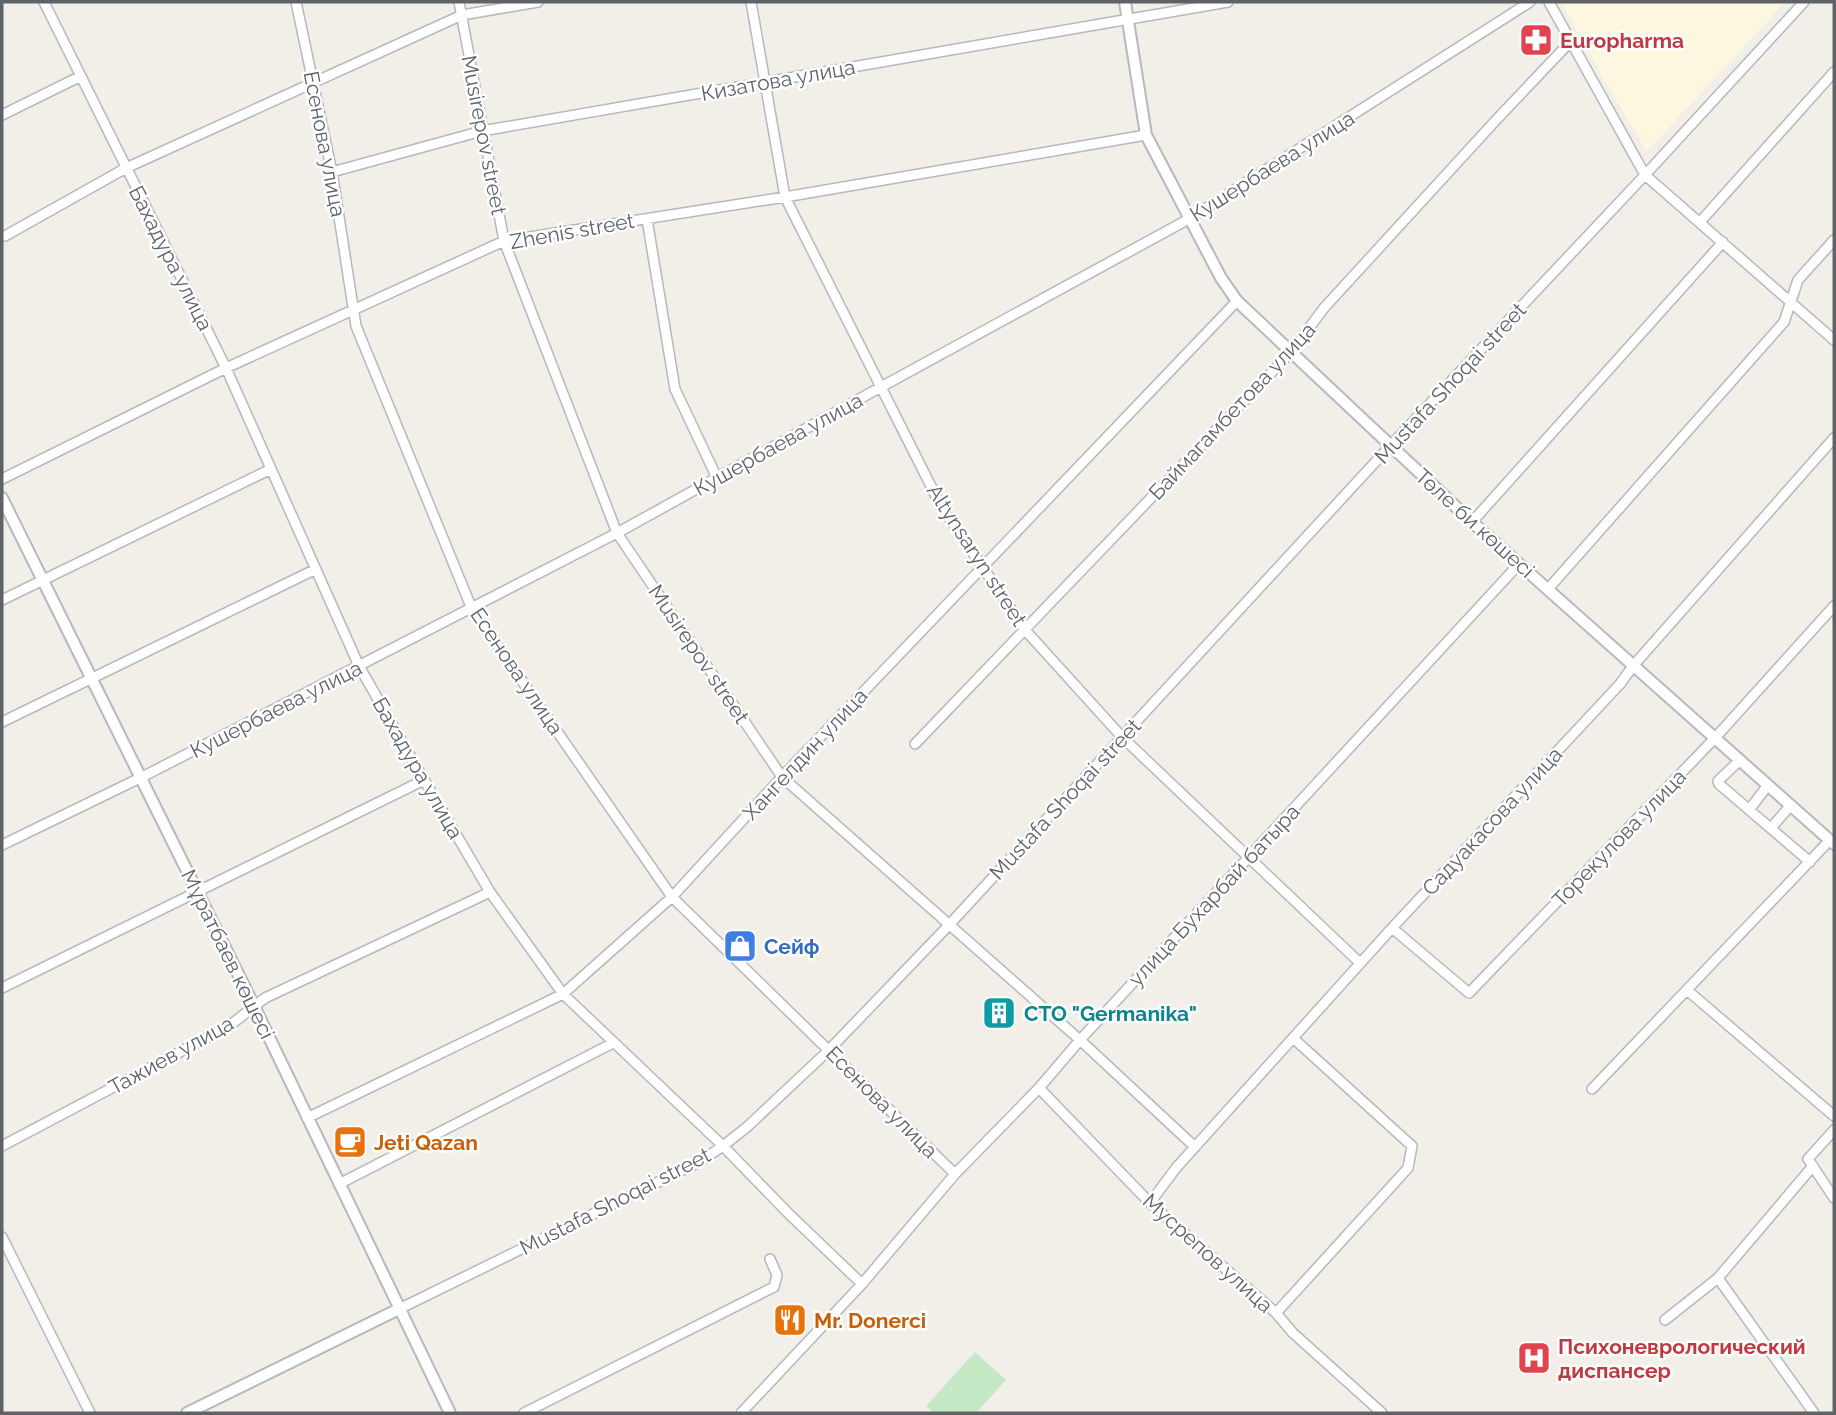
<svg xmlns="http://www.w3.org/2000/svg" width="1836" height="1415" font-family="Raleway,sans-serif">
	<rect width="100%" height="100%" fill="#f1efe8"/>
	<!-- commercial -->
	<path fill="#fef7e0" d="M1561,2H1785L1647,151L1611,92Z"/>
	<!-- green -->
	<path fill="#c5e8c5" d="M975,1352L1006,1380L976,1413H934L926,1406Z"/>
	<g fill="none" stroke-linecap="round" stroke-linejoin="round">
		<defs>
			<path id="minor" d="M44,2L226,368L359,666L424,780L490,892L563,994L723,1146L788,1213L862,1284
				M296,2L332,172L356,326L472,609L672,897L955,1174
				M459,2L504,241L617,533L782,777L1080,1040L1195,1147
				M751,2L785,197L941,506L1026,631L1122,737L1360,963
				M1549,2L1645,175L1834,340
				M2,115L81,76
				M332,172L482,131L1228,2
				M647,219L675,389L717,478
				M1700,222L1834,72
				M5,236L126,168L462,15L538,2
				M2,479L226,368L504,241L785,197L1146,135
				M1472,522L1723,242
				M1548,589L1784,322L1798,280L1834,240
				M2,600L271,469
				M2,722L316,569
				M915,744L1291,352L1324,308L1497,119L1571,41
				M1740,760L1718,781L1719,784L1810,862
				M1749,810L1768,785
				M1771,828L1791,805
				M2,845L142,777L617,533L881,387L1187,220L1530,2
				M1392,928L1469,993L1715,738L1834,606
				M2,988L424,780
				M1687,990L1834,1116
				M1039,1088L1150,1203L1276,1313L1293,1333L1382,1413
				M1592,1089L1830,840
				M307,1118L563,994L672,897L782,777L1237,301
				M1834,1130L1808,1159L1834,1198
				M2,1146L229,1026L265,998L490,892
				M339,1184L613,1043
				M1150,1203L1176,1168L1392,928L1620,684L1633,666L1834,438
				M2,1237L90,1413
				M1718,1278L1814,1413
				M399,1309L699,1162L723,1146L747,1127L829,1050L949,925L1391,445L1645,175L1804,2
				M1276,1313L1408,1168L1412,1146L1293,1038
				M1665,1320L1718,1278L1813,1166
				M524,1413L774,1287L777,1275L770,1259
				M741,1413L862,1284L955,1174L1039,1088L1080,1040L1519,564"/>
			<path id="tertiary" d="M1125,2L1146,135L1221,278L1237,301L1472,522L1834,844
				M2,498L254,1006L450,1413
				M187,1413L399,1309"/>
		</defs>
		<!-- minor casing -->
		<use href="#minor" stroke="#b5b8bc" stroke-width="12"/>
		<!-- tertiary casing -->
		<use href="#tertiary" stroke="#b5b8bc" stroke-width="14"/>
		<!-- minor -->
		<use href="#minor" stroke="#fff" stroke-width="9"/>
		<!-- tertiary -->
		<use href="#tertiary" stroke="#fff" stroke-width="10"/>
	</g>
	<!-- icons -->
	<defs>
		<symbol id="pharmacy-square" viewBox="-11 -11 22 22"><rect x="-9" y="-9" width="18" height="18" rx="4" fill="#e0444e" stroke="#fff"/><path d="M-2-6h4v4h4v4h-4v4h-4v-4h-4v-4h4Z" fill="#fff"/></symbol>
		<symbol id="shop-square" viewBox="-11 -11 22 22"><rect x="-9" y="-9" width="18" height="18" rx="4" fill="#3f7fe0" stroke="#fff"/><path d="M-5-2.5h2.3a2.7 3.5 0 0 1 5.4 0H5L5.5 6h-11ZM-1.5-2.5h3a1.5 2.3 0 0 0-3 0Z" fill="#fff"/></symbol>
		<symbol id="building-square" viewBox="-11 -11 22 22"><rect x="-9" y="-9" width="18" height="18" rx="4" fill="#0f9aa8" stroke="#fff"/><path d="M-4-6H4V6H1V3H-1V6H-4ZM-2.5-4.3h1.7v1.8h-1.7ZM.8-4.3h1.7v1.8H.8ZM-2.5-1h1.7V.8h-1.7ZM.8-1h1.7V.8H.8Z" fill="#fff"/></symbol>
		<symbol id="cafe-square" viewBox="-11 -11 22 22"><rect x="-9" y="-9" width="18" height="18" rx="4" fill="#e8710a" stroke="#fff"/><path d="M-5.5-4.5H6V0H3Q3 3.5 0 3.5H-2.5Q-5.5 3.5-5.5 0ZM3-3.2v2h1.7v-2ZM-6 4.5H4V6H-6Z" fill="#fff"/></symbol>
		<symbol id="restaurant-square" viewBox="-11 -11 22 22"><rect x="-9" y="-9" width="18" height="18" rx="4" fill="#e8710a" stroke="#fff"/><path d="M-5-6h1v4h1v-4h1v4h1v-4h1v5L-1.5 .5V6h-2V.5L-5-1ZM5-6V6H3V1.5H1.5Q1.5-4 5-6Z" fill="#fff"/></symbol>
		<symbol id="hospital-square" viewBox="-11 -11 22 22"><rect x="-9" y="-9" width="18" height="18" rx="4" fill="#e0444e" stroke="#fff"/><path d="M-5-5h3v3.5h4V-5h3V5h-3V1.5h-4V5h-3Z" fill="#fff"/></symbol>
	</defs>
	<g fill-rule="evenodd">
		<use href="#pharmacy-square" x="1517" y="21" width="38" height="38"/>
		<use href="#shop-square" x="721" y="927" width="38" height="38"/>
		<use href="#building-square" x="980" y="994" width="38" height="38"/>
		<use href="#cafe-square" x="331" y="1123" width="38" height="38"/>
		<use href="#restaurant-square" x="771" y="1301" width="38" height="38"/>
		<use href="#hospital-square" x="1515" y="1339" width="38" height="38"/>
	</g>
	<g text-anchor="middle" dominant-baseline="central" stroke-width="5" stroke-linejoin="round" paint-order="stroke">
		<!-- health labels -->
		<g font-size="21" font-weight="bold" fill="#be3a42" stroke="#fff" text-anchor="start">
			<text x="1560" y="40">Europharma</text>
			<text x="1558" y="1346">Психоневрологический<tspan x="1558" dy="24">диспансер</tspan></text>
		</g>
		<!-- street labels -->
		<g font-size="21" fill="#5f6368" stroke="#fff">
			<text transform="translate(778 80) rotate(-10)">Кизатова улица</text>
			<text transform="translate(484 135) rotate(79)">Musirepov street</text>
			<text transform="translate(325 144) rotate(79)">Есенова улица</text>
			<text transform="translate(1272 166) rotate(-32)">Кушербаева улица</text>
			<text transform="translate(572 231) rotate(-10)">Zhenis street</text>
			<text transform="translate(171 258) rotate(63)">Бахадура улица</text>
			<text transform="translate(1450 383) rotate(-47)">Mustafa Shoqai street</text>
			<text transform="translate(1232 411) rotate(-47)">Баймагамбетова улица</text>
			<text transform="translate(778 444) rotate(-29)">Кушербаева улица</text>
			<text transform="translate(1475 523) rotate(42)">Төле би көшесі</text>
			<text transform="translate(977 555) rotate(57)">Altynsaryn street</text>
			<text transform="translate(699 654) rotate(56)">Musirepov street</text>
			<text transform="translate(517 671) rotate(56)">Есенова улица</text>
			<text transform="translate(276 709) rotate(-27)">Кушербаева улица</text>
			<text transform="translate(805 754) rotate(-47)">Хангелдин улица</text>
			<text transform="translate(418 768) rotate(60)">Бахадура улица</text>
			<text transform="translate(1065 799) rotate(-47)">Mustafa Shoqai street</text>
			<text transform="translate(1492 821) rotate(-47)">Садуакасова улица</text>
			<text transform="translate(1619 838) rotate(-46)">Торекулова улица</text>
			<text transform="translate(1214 895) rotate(-47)">улица Бухарбай батыра</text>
			<text transform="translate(228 954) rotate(64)">Мұратбаев көшесі</text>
			<text transform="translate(171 1055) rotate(-29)">Тажиев улица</text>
			<text transform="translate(882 1102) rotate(45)">Есенова улица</text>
			<text transform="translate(615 1201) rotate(-27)">Mustafa Shoqai street</text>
			<text transform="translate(1208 1253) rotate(42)">Мусрепов улица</text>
		</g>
		<!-- shop labels -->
		<g font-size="21" font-weight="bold" fill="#366cbe" stroke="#fff" text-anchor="start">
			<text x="764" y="946">Сейф</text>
		</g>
		<!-- culture labels -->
		<g font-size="21" font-weight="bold" fill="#0d838f" stroke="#fff" text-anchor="start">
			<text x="1024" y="1013">СТО "Germanika"</text>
		</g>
		<!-- food labels -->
		<g font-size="21" font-weight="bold" fill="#c56008" stroke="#fff" text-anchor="start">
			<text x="374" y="1142">Jeti Qazan</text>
			<text x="814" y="1320">Mr. Donerci</text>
		</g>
	</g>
	<!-- border -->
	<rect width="1836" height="1415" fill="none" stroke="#5f6368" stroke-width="7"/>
</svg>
